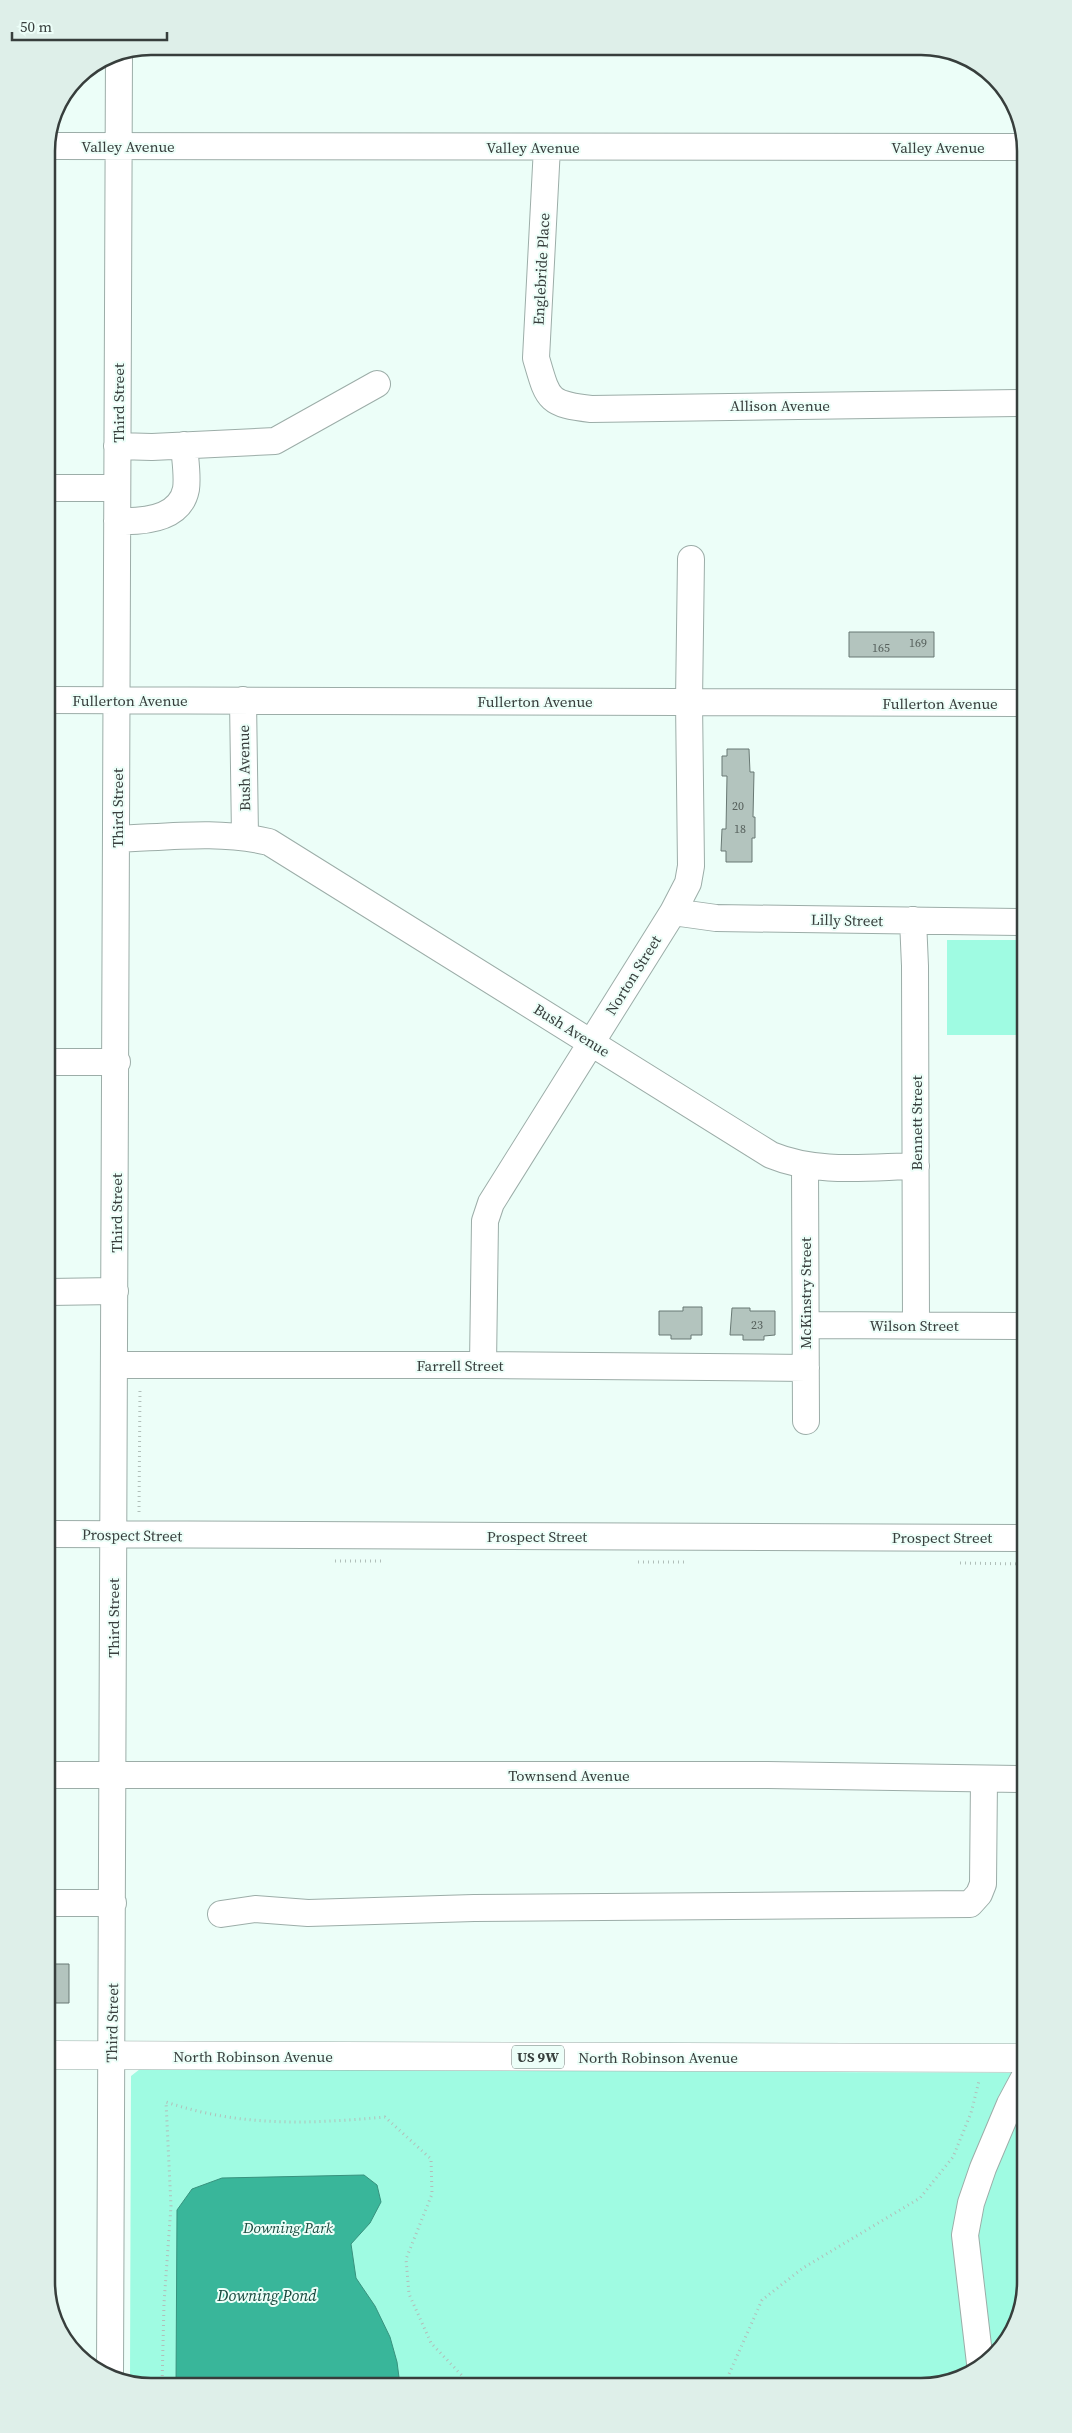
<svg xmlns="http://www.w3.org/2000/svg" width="1072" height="2433" font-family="'Source Serif 4',serif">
	<rect width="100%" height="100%" fill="#ecfef8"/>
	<!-- green -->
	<path fill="#9ffbe2" d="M947,940H1022V1035H947Z
		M140,2069L1025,2073L1026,2282L1004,2345L955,2381L144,2387L130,2381L131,2076Z"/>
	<!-- water -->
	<path fill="#39b69a" stroke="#38927e" d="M364,2175L377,2185L381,2202L370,2223L351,2244L356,2278L375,2306L390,2337L397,2362L400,2385L176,2386L177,2210L192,2189L222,2178Z"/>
	<!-- building -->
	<path fill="#b3c4be" stroke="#697974" d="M849,632H934V657H849Z
		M727,749H749L750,772H754L753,817H755V838H752V862H726V851H721L722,829H726L727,776H722V756H727Z
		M683,1307H702V1335H691V1339H671V1335H659V1311H683Z
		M732,1308H750V1311H775V1335L764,1336V1340H743V1335H730Z
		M51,1964H69V2003H51Z"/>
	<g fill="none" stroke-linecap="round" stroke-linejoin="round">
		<defs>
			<path id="minor" d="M46,146L1020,147
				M547,147L536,358C548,399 547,404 591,409L1021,403
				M117,446L152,447L275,441L377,384
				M47,488H117
				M117,521C142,522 180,520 186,489C188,476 185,459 184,445
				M48,700L1022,703
				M243,700L245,836
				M117,839C168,837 219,830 269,842L771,1155C817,1174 867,1167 916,1166
				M673,912L716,918L1022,922
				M913,920L915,966L916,1325
				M49,1062H117
				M805,1166L806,1421
				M49,1292L115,1291
				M806,1325L1023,1326
				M115,1365H483L806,1368
				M483,1365L485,1221L491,1203L673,912L688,883L691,866L689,701L691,559
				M50,1534L1024,1538
				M51,1775H768L1024,1779
				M51,1903H113
				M221,1914L255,1909L308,1913L474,1908L970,1904L979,1894L983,1884L984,1779
				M980,2363L965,2235L971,2203L983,2168L1010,2104L1025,2076
				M110,2374L119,53"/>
			<path id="highway" d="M51,2055L1025,2058"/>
		</defs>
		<!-- minor casing -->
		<use href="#minor" stroke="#9cada8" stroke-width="28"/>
		<!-- highway casing -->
		<use href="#highway" stroke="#9cada8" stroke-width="29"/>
		<!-- path -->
		<path stroke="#b1bfba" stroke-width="3" stroke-dasharray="1 4" stroke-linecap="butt" d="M139,1512L140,1388
			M335,1561H382
			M638,1562H684
			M960,1563L1024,1564
			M725,2383L762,2300L803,2268L920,2198L953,2157L971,2113L979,2081
			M162,2386L164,2303L171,2206L166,2102C241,2127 308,2124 385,2117L431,2159L432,2194L406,2259L409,2294L431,2343L470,2384"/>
		<!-- minor -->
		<use href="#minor" stroke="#fff" stroke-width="26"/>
		<!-- highway -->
		<use href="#highway" stroke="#fff" stroke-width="28"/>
	</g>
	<g text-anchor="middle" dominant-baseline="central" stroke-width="4" stroke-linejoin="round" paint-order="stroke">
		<!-- number labels -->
		<g font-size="12" fill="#56605c">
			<text x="918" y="643">169</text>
			<text x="881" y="648">165</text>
			<text x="738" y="806">20</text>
			<text x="740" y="829">18</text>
			<text x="757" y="1325">23</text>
		</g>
		<!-- shield labels -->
		<rect fill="#ecfef8" stroke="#6d7874" stroke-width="1" x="512" y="2045.5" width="52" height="23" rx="4"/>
		<g font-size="14" font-weight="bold" fill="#373e3c">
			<text x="538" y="2057">US 9W</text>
		</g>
		<!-- street labels -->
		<g font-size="15" fill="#373e3c" stroke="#ecfef8">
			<text x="128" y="146">Valley Avenue</text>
			<text x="533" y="147">Valley Avenue</text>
			<text x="938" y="147">Valley Avenue</text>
			<text transform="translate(541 269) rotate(-87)">Englebride Place</text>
			<text transform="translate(118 403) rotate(-90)">Third Street</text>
			<text x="780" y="405">Allison Avenue</text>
			<text x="130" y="700">Fullerton Avenue</text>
			<text x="535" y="701">Fullerton Avenue</text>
			<text x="940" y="703">Fullerton Avenue</text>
			<text transform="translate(244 768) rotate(-91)">Bush Avenue</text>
			<text transform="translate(117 808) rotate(-90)">Third Street</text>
			<text transform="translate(847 920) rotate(1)">Lilly Street</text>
			<text transform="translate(633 975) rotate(-58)">Norton Street</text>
			<text transform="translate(572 1030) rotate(32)">Bush Avenue</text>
			<text transform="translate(916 1123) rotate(-90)">Bennett Street</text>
			<text transform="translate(116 1213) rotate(-90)">Third Street</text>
			<text transform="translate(805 1293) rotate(-90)">McKinstry Street</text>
			<text x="914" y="1325">Wilson Street</text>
			<text x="460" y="1365">Farrell Street</text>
			<text transform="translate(132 1535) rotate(1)">Prospect Street</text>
			<text x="537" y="1536">Prospect Street</text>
			<text x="942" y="1537">Prospect Street</text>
			<text transform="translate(113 1618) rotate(-90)">Third Street</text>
			<text x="569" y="1775">Townsend Avenue</text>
			<text transform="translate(112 2023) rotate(-89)">Third Street</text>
			<text x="253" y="2056">North Robinson Avenue</text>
			<text x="658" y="2057">North Robinson Avenue</text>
		</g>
		<!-- park labels -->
		<g font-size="15" font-style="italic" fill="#194c40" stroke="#ecfef8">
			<text x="288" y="2227">Downing Park</text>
		</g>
		<!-- water labels -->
		<g font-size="16" font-style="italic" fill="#13473b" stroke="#ecfef8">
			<text x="267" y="2295">Downing Pond</text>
		</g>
	</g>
	<!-- crop -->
	<path d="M0 0H1072V2433H0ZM151 55H921A96 96 0 0 1 1017 151V2282A96 96 0 0 1 921 2378H151A96 96 0 0 1 55 2282V151A96 96 0 0 1 151 55Z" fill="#deefe9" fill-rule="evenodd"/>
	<path fill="none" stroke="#373e3c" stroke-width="2.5" d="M151 55H921A96 96 0 0 1 1017 151V2282A96 96 0 0 1 921 2378H151A96 96 0 0 1 55 2282V151A96 96 0 0 1 151 55Z"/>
	<!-- scale -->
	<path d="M12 32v8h155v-8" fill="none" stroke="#373e3c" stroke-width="2.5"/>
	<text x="20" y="32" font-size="15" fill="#373e3c" stroke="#ecfef8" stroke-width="4" paint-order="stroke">50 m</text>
</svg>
